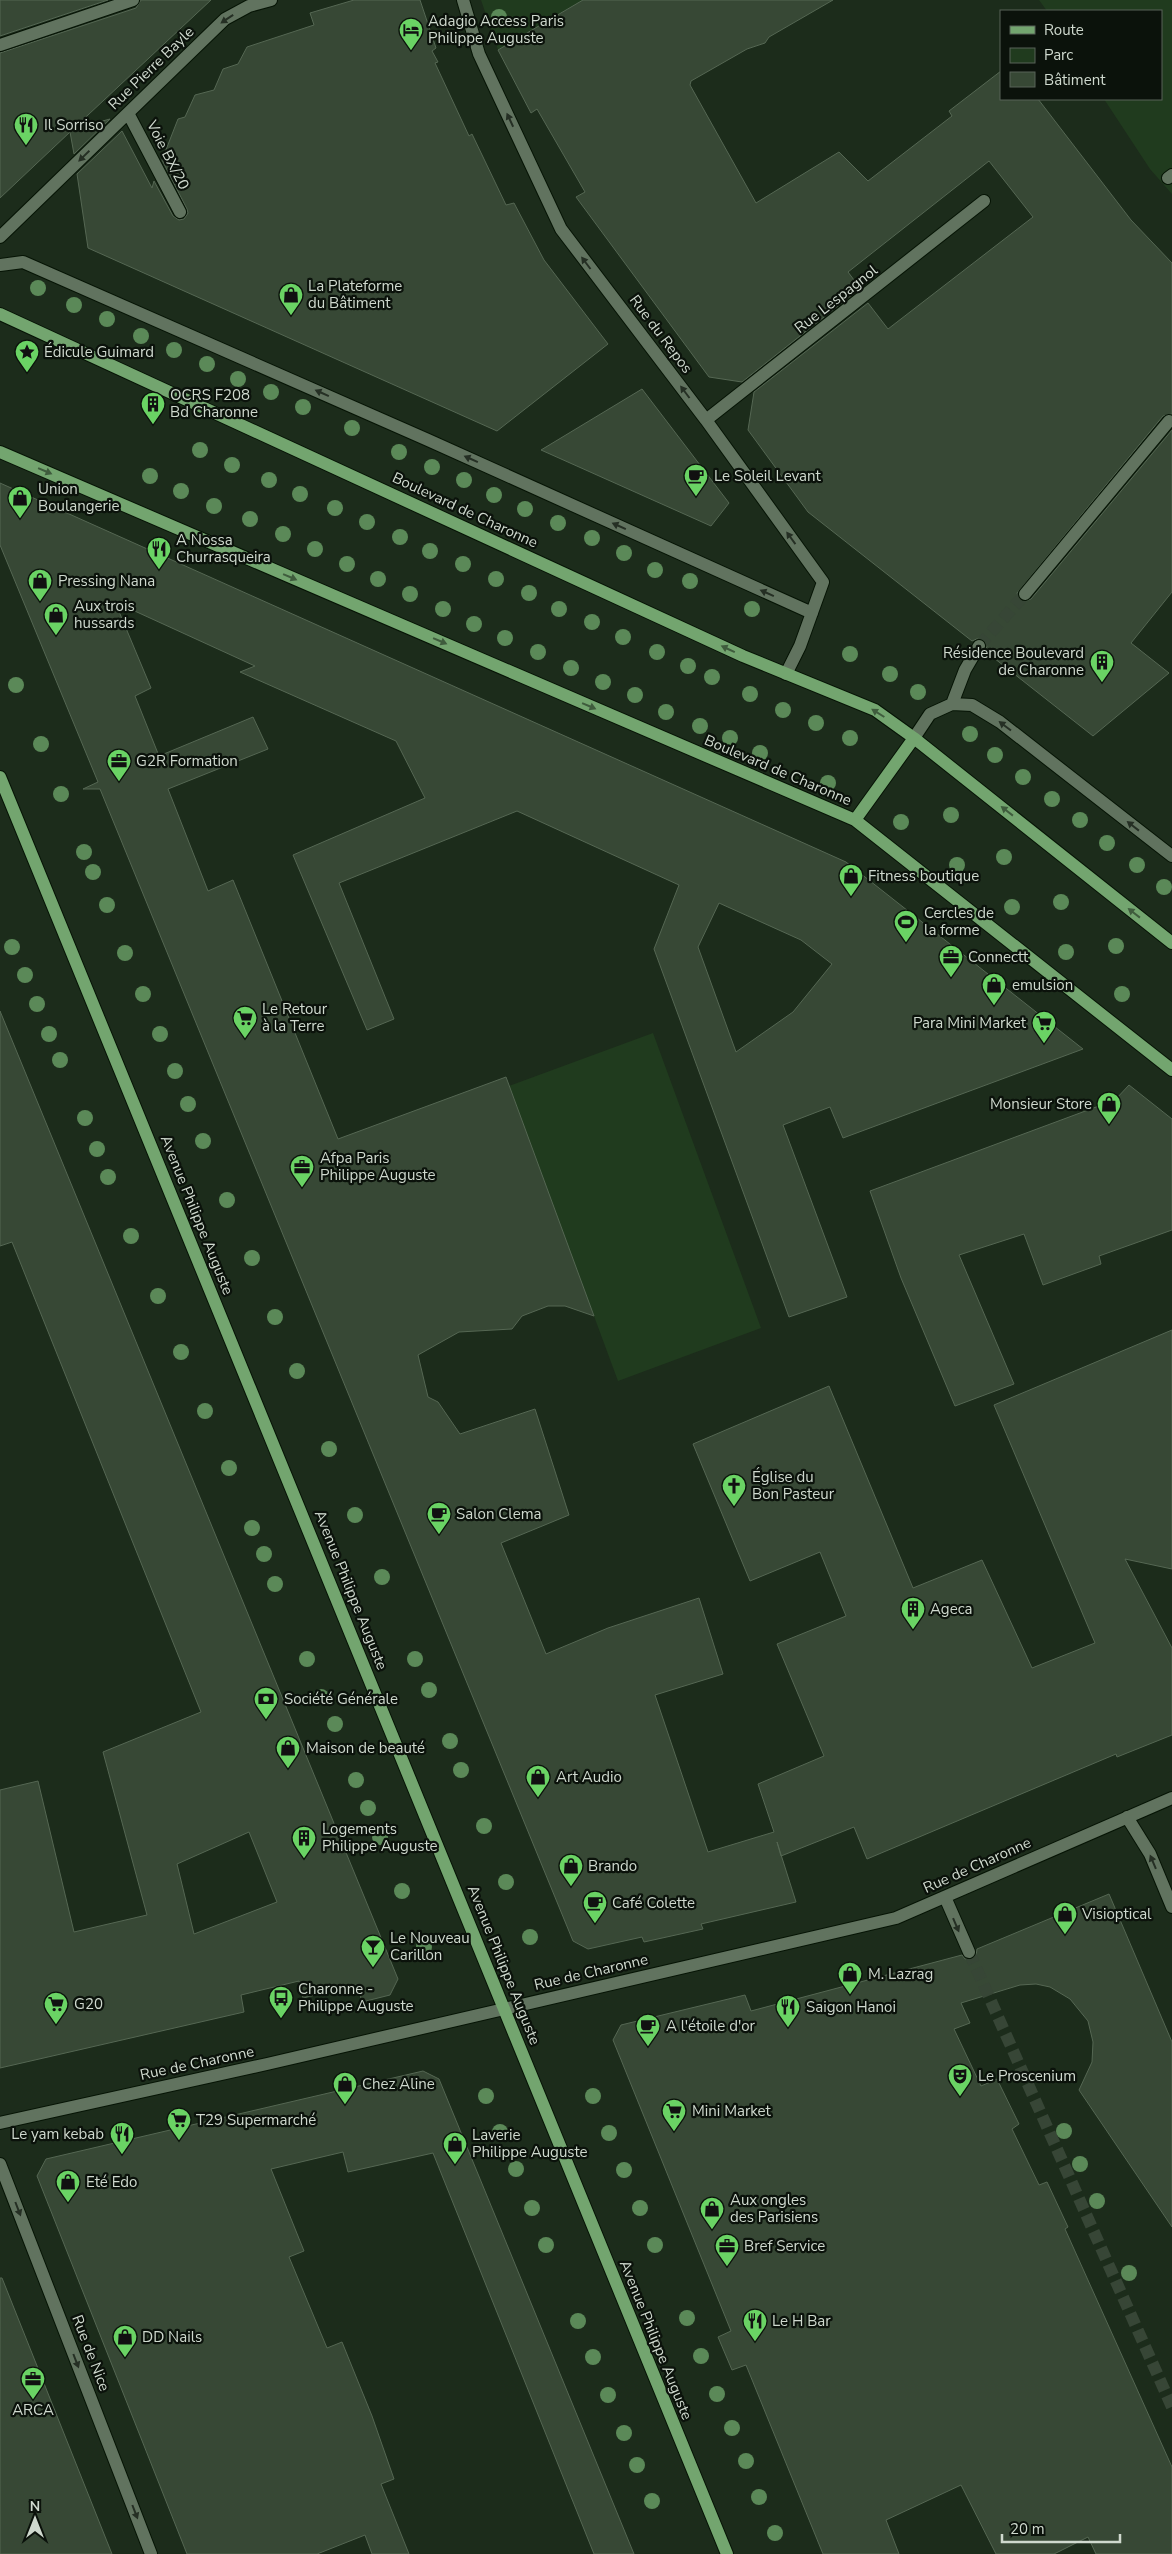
<svg xmlns="http://www.w3.org/2000/svg" width="1172" height="2554" font-family="'Nunito Sans',sans-serif">
	<rect width="100%" height="100%" fill="#1c2c1b"/>
	<!-- green -->
	<path fill="#203b1e" d="M481,0H583L498,50Z
		M1039,0H1172V194L1150,169L1104,99H1161V11H1047Z
		M653,1033L761,1328L618,1381L509,1086Z"/>
	<!-- building -->
	<path fill="#374835" stroke="#556753" fill-rule="evenodd" d="M0,0H108L0,36Z
		M141,0H211L73,129L110,119L74,154L70,132L0,198V53L136,8Z
		M354,0H420L436,48L432,51L438,62L435,63L469,136L472,134L506,205L514,203L544,260L608,344L497,431L88,248L77,174L122,131L152,188L154,181L173,216L179,220L184,219L188,213L187,209L162,160L178,119L185,117L195,95L214,90L223,69L238,64L247,47L314,25L310,13Z
		M583,0H833L769,37L765,43L747,49L691,81L690,85L756,203L839,152L868,181L952,116L949,111L1001,71V99H1038L1131,220L1172,263V414L1163,416L1017,593L1018,597L1023,602L1031,599L1172,430V592L1131,643L1169,673L1093,736L985,651L987,646L983,639L979,638L972,641L808,512L748,430L754,392L868,303L888,329L1033,217L989,161L848,272L854,280L852,282L858,290L742,382L709,377L576,197L585,192L537,109L531,113L498,50Z
		M642,389L729,503L711,526L541,450Z
		M0,483L846,862L1083,1049L843,1138L830,1107L783,1125L847,1297L789,1317L654,949L679,885L517,811L339,883L394,1019L367,1030L293,855L425,798L396,741L240,672L255,666L115,602L151,688L135,696L159,756L253,717L268,749L168,789L208,891L233,880L338,1139L506,1077L594,1316L565,1306H548L522,1316L512,1329L459,1332L418,1355L428,1397L438,1402L460,1434L535,1409L569,1515L501,1543L546,1654L608,1628L699,1598L723,1674L655,1695L708,1852L774,1832L758,1784L824,1756L777,1644L846,1616L820,1552L750,1581L693,1444L829,1386L913,1588L982,1560L1032,1668L1095,1643L994,1405L1172,1330V1569L1125,1559L1172,1648V1735L1117,1757L1116,1754L867,1859L854,1827L781,1856L777,1842L796,1902L701,1924L703,1929L644,1942L642,1937L588,1949L573,1941L100,789H83L98,782L0,545ZM719,903L801,940L832,964L793,1012L736,1052L698,947Z
		M0,1011L398,1979L390,1995L362,2002L357,1985L303,1998L299,1981L241,1995L244,2012L0,2068V1790L38,1781L74,1932L147,1915L103,1752L201,1712L12,1242L0,1246ZM249,1832L277,1902L194,1934L177,1864Z
		M1129,1085L1172,1119V1230L1099,1256L1101,1264L1043,1285L1024,1234L959,1255L1014,1384L955,1406L901,1278L870,1191L1115,1100Z
		M1109,1894L1172,2042V2227L1079,2090L1092,2062L1093,2042L1088,2021L1070,1999L1050,1987L1036,1984L1020,1985L961,2003L970,2023L954,2029L981,2086L997,2079L1019,2124L1012,2129L1039,2185L1047,2182L1068,2227L1065,2229L1172,2467V2554H1096L1088,2537L1054,2554H996L961,2485L886,2520L899,2554H823L746,2365L732,2370L718,2337L731,2331L613,2040L621,2025L745,1995L751,2011L962,1955L965,1959L972,1960L976,1956L977,1949Z
		M423,2071L439,2079L634,2554H594L433,2153L348,2172L343,2152L271,2169L304,2251L289,2257L327,2348L342,2342L372,2416L394,2479L381,2484L409,2554H372L365,2535L317,2554H187L37,2176L46,2159Z
		M0,2278H2L112,2554H0Z"/>
	<g fill="none" stroke-linecap="round" stroke-linejoin="round">
		<!-- minor-tunnel -->
		<path stroke="#374636" stroke-width="12" stroke-dasharray="12 6" stroke-linecap="butt" d="M979,646L1025,594
			M969,1952L1172,2407"/>
		<defs>
			<path id="minor" d="M463,0L479,54L561,229L706,420L823,582L800,646L786,674
				M0,45L133,0
				M128,113L180,212
				M1168,178L1172,175
				M0,237L225,19L249,6L271,0
				M0,265L23,262L428,440L812,613
				M706,420L984,201
				M1025,594L1169,421
				M952,704L965,670L979,646
				M914,738L930,714L952,704L972,705L1000,722L1172,856
				M1127,1817L1150,1854L1172,1907
				M945,1897L969,1952
				M0,2123L267,2064L896,1918L1172,1798
				M0,2164L151,2554"/>
			<path id="major" d="M0,314L743,656L875,710L914,738L1172,943
				M0,452L855,820L1172,1070
				M0,777L727,2554
				M855,820L914,738"/>
		</defs>
		<!-- minor casing -->
		<use href="#minor" stroke="#061405" stroke-width="14"/>
		<!-- major casing -->
		<use href="#major" stroke="#061405" stroke-width="14"/>
		<!-- minor -->
		<use href="#minor" stroke="#61735f" stroke-width="12"/>
		<!-- major -->
		<use href="#major" stroke="#73a56f" stroke-width="12"/>
	</g>
	<!-- trees -->
	<g fill="#5b8958">
		<circle cx="499" cy="17" r="8"/>
		<circle cx="38" cy="288" r="8"/>
		<circle cx="74" cy="305" r="8"/>
		<circle cx="107" cy="319" r="8"/>
		<circle cx="141" cy="336" r="8"/>
		<circle cx="174" cy="350" r="8"/>
		<circle cx="207" cy="364" r="8"/>
		<circle cx="238" cy="379" r="8"/>
		<circle cx="271" cy="392" r="8"/>
		<circle cx="303" cy="407" r="8"/>
		<circle cx="352" cy="428" r="8"/>
		<circle cx="200" cy="450" r="8"/>
		<circle cx="399" cy="452" r="8"/>
		<circle cx="232" cy="465" r="8"/>
		<circle cx="432" cy="467" r="8"/>
		<circle cx="150" cy="476" r="8"/>
		<circle cx="269" cy="480" r="8"/>
		<circle cx="464" cy="480" r="8"/>
		<circle cx="181" cy="491" r="8"/>
		<circle cx="300" cy="494" r="8"/>
		<circle cx="494" cy="495" r="8"/>
		<circle cx="214" cy="506" r="8"/>
		<circle cx="335" cy="508" r="8"/>
		<circle cx="525" cy="509" r="8"/>
		<circle cx="250" cy="519" r="8"/>
		<circle cx="367" cy="522" r="8"/>
		<circle cx="558" cy="523" r="8"/>
		<circle cx="283" cy="534" r="8"/>
		<circle cx="400" cy="537" r="8"/>
		<circle cx="592" cy="538" r="8"/>
		<circle cx="315" cy="549" r="8"/>
		<circle cx="430" cy="551" r="8"/>
		<circle cx="624" cy="553" r="8"/>
		<circle cx="347" cy="564" r="8"/>
		<circle cx="463" cy="564" r="8"/>
		<circle cx="655" cy="570" r="8"/>
		<circle cx="378" cy="579" r="8"/>
		<circle cx="496" cy="579" r="8"/>
		<circle cx="690" cy="581" r="8"/>
		<circle cx="529" cy="593" r="8"/>
		<circle cx="410" cy="594" r="8"/>
		<circle cx="443" cy="609" r="8"/>
		<circle cx="559" cy="609" r="8"/>
		<circle cx="752" cy="609" r="8"/>
		<circle cx="592" cy="622" r="8"/>
		<circle cx="474" cy="624" r="8"/>
		<circle cx="623" cy="637" r="8"/>
		<circle cx="505" cy="638" r="8"/>
		<circle cx="538" cy="652" r="8"/>
		<circle cx="657" cy="652" r="8"/>
		<circle cx="850" cy="654" r="8"/>
		<circle cx="688" cy="666" r="8"/>
		<circle cx="571" cy="668" r="8"/>
		<circle cx="890" cy="674" r="8"/>
		<circle cx="712" cy="677" r="8"/>
		<circle cx="603" cy="682" r="8"/>
		<circle cx="16" cy="685" r="8"/>
		<circle cx="918" cy="692" r="8"/>
		<circle cx="750" cy="694" r="8"/>
		<circle cx="635" cy="695" r="8"/>
		<circle cx="783" cy="710" r="8"/>
		<circle cx="666" cy="712" r="8"/>
		<circle cx="816" cy="723" r="8"/>
		<circle cx="700" cy="726" r="8"/>
		<circle cx="970" cy="734" r="8"/>
		<circle cx="730" cy="738" r="8"/>
		<circle cx="850" cy="738" r="8"/>
		<circle cx="41" cy="744" r="8"/>
		<circle cx="760" cy="753" r="8"/>
		<circle cx="995" cy="755" r="8"/>
		<circle cx="1023" cy="777" r="8"/>
		<circle cx="828" cy="783" r="8"/>
		<circle cx="61" cy="794" r="8"/>
		<circle cx="1052" cy="799" r="8"/>
		<circle cx="951" cy="815" r="8"/>
		<circle cx="1080" cy="820" r="8"/>
		<circle cx="901" cy="822" r="8"/>
		<circle cx="1107" cy="843" r="8"/>
		<circle cx="84" cy="852" r="8"/>
		<circle cx="1004" cy="857" r="8"/>
		<circle cx="957" cy="865" r="8"/>
		<circle cx="1137" cy="865" r="8"/>
		<circle cx="93" cy="872" r="8"/>
		<circle cx="1164" cy="887" r="8"/>
		<circle cx="1061" cy="902" r="8"/>
		<circle cx="107" cy="905" r="8"/>
		<circle cx="1012" cy="907" r="8"/>
		<circle cx="1116" cy="946" r="8"/>
		<circle cx="12" cy="947" r="8"/>
		<circle cx="1066" cy="952" r="8"/>
		<circle cx="125" cy="953" r="8"/>
		<circle cx="25" cy="975" r="8"/>
		<circle cx="143" cy="994" r="8"/>
		<circle cx="1122" cy="994" r="8"/>
		<circle cx="37" cy="1004" r="8"/>
		<circle cx="49" cy="1034" r="8"/>
		<circle cx="160" cy="1034" r="8"/>
		<circle cx="60" cy="1060" r="8"/>
		<circle cx="175" cy="1071" r="8"/>
		<circle cx="188" cy="1104" r="8"/>
		<circle cx="85" cy="1118" r="8"/>
		<circle cx="203" cy="1141" r="8"/>
		<circle cx="97" cy="1149" r="8"/>
		<circle cx="108" cy="1177" r="8"/>
		<circle cx="227" cy="1200" r="8"/>
		<circle cx="131" cy="1236" r="8"/>
		<circle cx="252" cy="1258" r="8"/>
		<circle cx="158" cy="1296" r="8"/>
		<circle cx="275" cy="1317" r="8"/>
		<circle cx="181" cy="1352" r="8"/>
		<circle cx="297" cy="1371" r="8"/>
		<circle cx="205" cy="1411" r="8"/>
		<circle cx="329" cy="1449" r="8"/>
		<circle cx="229" cy="1468" r="8"/>
		<circle cx="355" cy="1515" r="8"/>
		<circle cx="252" cy="1528" r="8"/>
		<circle cx="264" cy="1554" r="8"/>
		<circle cx="382" cy="1577" r="8"/>
		<circle cx="275" cy="1584" r="8"/>
		<circle cx="307" cy="1659" r="8"/>
		<circle cx="415" cy="1659" r="8"/>
		<circle cx="429" cy="1690" r="8"/>
		<circle cx="321" cy="1697" r="8"/>
		<circle cx="335" cy="1724" r="8"/>
		<circle cx="450" cy="1741" r="8"/>
		<circle cx="461" cy="1770" r="8"/>
		<circle cx="356" cy="1780" r="8"/>
		<circle cx="368" cy="1808" r="8"/>
		<circle cx="484" cy="1826" r="8"/>
		<circle cx="380" cy="1837" r="8"/>
		<circle cx="506" cy="1882" r="8"/>
		<circle cx="402" cy="1891" r="8"/>
		<circle cx="530" cy="1937" r="8"/>
		<circle cx="424" cy="1947" r="8"/>
		<circle cx="486" cy="2096" r="8"/>
		<circle cx="593" cy="2096" r="8"/>
		<circle cx="1064" cy="2131" r="8"/>
		<circle cx="500" cy="2132" r="8"/>
		<circle cx="609" cy="2133" r="8"/>
		<circle cx="1080" cy="2164" r="8"/>
		<circle cx="516" cy="2169" r="8"/>
		<circle cx="624" cy="2170" r="8"/>
		<circle cx="1097" cy="2201" r="8"/>
		<circle cx="532" cy="2208" r="8"/>
		<circle cx="640" cy="2208" r="8"/>
		<circle cx="546" cy="2245" r="8"/>
		<circle cx="655" cy="2245" r="8"/>
		<circle cx="1129" cy="2273" r="8"/>
		<circle cx="687" cy="2318" r="8"/>
		<circle cx="578" cy="2321" r="8"/>
		<circle cx="701" cy="2356" r="8"/>
		<circle cx="593" cy="2357" r="8"/>
		<circle cx="717" cy="2394" r="8"/>
		<circle cx="608" cy="2395" r="8"/>
		<circle cx="732" cy="2428" r="8"/>
		<circle cx="624" cy="2433" r="8"/>
		<circle cx="746" cy="2461" r="8"/>
		<circle cx="637" cy="2465" r="8"/>
		<circle cx="759" cy="2497" r="8"/>
		<circle cx="652" cy="2501" r="8"/>
		<circle cx="775" cy="2533" r="8"/>
	</g>
	<!-- one-way arrows -->
	<defs><path id="oneway-solid" d="M-6-.8H1V-3.2L6.5 0L1 3.2V.8H-6Z" transform="scale(1.25)"/></defs>
	<g fill="#252f24">
		<use href="#oneway-solid" transform="translate(227 19) rotate(146)"/>
		<use href="#oneway-solid" transform="translate(510 120) rotate(-115)"/>
		<use href="#oneway-solid" transform="translate(84 156) rotate(136)"/>
		<use href="#oneway-solid" transform="translate(586 263) rotate(-127)"/>
		<use href="#oneway-solid" transform="translate(685 392) rotate(-127)"/>
		<use href="#oneway-solid" transform="translate(322 393) rotate(-156)"/>
		<use href="#oneway-solid" transform="translate(471 459) rotate(-156)"/>
		<use href="#oneway-solid" transform="translate(619 526) rotate(-156)"/>
		<use href="#oneway-solid" transform="translate(791 538) rotate(-126)"/>
		<use href="#oneway-solid" transform="translate(767 593) rotate(-156)"/>
		<use href="#oneway-solid" transform="translate(1005 726) rotate(-143)"/>
		<use href="#oneway-solid" transform="translate(1133 826) rotate(-142)"/>
		<use href="#oneway-solid" transform="translate(1153 1862) rotate(-113)"/>
		<use href="#oneway-solid" transform="translate(956 1925) rotate(67)"/>
		<use href="#oneway-solid" transform="translate(18 2209) rotate(69)"/>
		<use href="#oneway-solid" transform="translate(76 2361) rotate(69)"/>
		<use href="#oneway-solid" transform="translate(135 2512) rotate(69)"/>
	</g>
	<g fill="#3f5c3d">
		<use href="#oneway-solid" transform="translate(45 471) rotate(23)"/>
		<use href="#oneway-solid" transform="translate(290 577) rotate(23)"/>
		<use href="#oneway-solid" transform="translate(440 641) rotate(23)"/>
		<use href="#oneway-solid" transform="translate(728 649) rotate(-155)"/>
		<use href="#oneway-solid" transform="translate(589 706) rotate(23)"/>
		<use href="#oneway-solid" transform="translate(878 713) rotate(-148)"/>
		<use href="#oneway-solid" transform="translate(1007 811) rotate(-142)"/>
		<use href="#oneway-solid" transform="translate(1134 913) rotate(-142)"/>
	</g>
	<!-- icons -->
	<defs>
		<symbol id="hotel-pin" viewBox="-11 -11 22 30"><path d="M0 17L-7.5 6A9.5 9.5 0 1 1 7.5 6Z" fill="#6ad364" stroke="#0b120b"/><path d="M-6-4.5h1.5V1H6V5H4.5V3h-9V5H-6ZM-4 0a1.8 1.8 0 1 1 3.6 0ZM.5 0V-2.5h3Q6-2.5 6 0Z" fill="#111"/></symbol>
		<symbol id="restaurant-pin" viewBox="-11 -11 22 30"><path d="M0 17L-7.5 6A9.5 9.5 0 1 1 7.5 6Z" fill="#6ad364" stroke="#0b120b"/><path d="M-5-6h1v4h1v-4h1v4h1v-4h1v5L-1.5 .5V6h-2V.5L-5-1ZM5-6V6H3V1.5H1.5Q1.5-4 5-6Z" fill="#111"/></symbol>
		<symbol id="shop-pin" viewBox="-11 -11 22 30"><path d="M0 17L-7.5 6A9.5 9.5 0 1 1 7.5 6Z" fill="#6ad364" stroke="#0b120b"/><path d="M-5-2.5h2.3a2.7 3.5 0 0 1 5.4 0H5L5.5 6h-11ZM-1.5-2.5h3a1.5 2.3 0 0 0-3 0Z" fill="#111"/></symbol>
		<symbol id="sight-pin" viewBox="-11 -11 22 30"><path d="M0 17L-7.5 6A9.5 9.5 0 1 1 7.5 6Z" fill="#6ad364" stroke="#0b120b"/><path d="M0-6L1.8-2.2L6-1.7L2.9 1.2L3.7 5.4L0 3.3L-3.7 5.4L-2.9 1.2L-6-1.7L-1.8-2.2Z" fill="#111"/></symbol>
		<symbol id="building-pin" viewBox="-11 -11 22 30"><path d="M0 17L-7.5 6A9.5 9.5 0 1 1 7.5 6Z" fill="#6ad364" stroke="#0b120b"/><path d="M-4-6H4V6H1V3H-1V6H-4ZM-2.5-4.3h1.7v1.8h-1.7ZM.8-4.3h1.7v1.8H.8ZM-2.5-1h1.7V.8h-1.7ZM.8-1h1.7V.8H.8Z" fill="#111"/></symbol>
		<symbol id="cafe-pin" viewBox="-11 -11 22 30"><path d="M0 17L-7.5 6A9.5 9.5 0 1 1 7.5 6Z" fill="#6ad364" stroke="#0b120b"/><path d="M-5.5-4.5H6V0H3Q3 3.5 0 3.5H-2.5Q-5.5 3.5-5.5 0ZM3-3.2v2h1.7v-2ZM-6 4.5H4V6H-6Z" fill="#111"/></symbol>
		<symbol id="office-pin" viewBox="-11 -11 22 30"><path d="M0 17L-7.5 6A9.5 9.5 0 1 1 7.5 6Z" fill="#6ad364" stroke="#0b120b"/><path d="M-6-3h4V-5.5h4V-3h4V5H-6ZM-1-4.5V-3h2v-1.5ZM-6 0V1H6V0Z" fill="#111"/></symbol>
		<symbol id="stadium-pin" viewBox="-11 -11 22 30"><path d="M0 17L-7.5 6A9.5 9.5 0 1 1 7.5 6Z" fill="#6ad364" stroke="#0b120b"/><path d="M0-5a6.5 5 0 1 0 0 10a6.5 5 0 1 0 0-10ZM-3.5-1.8h7v3.6h-7Z" fill="#111"/></symbol>
		<symbol id="supermarket-pin" viewBox="-11 -11 22 30"><path d="M0 17L-7.5 6A9.5 9.5 0 1 1 7.5 6Z" fill="#6ad364" stroke="#0b120b"/><path d="M-6-5.5h2.5l.6 2H6L4.5 2H-2.5L-4.4-4H-6ZM-1.5 3.2a1.3 1.3 0 1 0 .1 0ZM3 3.2a1.3 1.3 0 1 0 .1 0Z" fill="#111"/></symbol>
		<symbol id="church-pin" viewBox="-11 -11 22 30"><path d="M0 17L-7.5 6A9.5 9.5 0 1 1 7.5 6Z" fill="#6ad364" stroke="#0b120b"/><path d="M-1.2-6h2.4v3.5h3.3v2.4h-3.3V6h-2.4V-.1h-3.3v-2.4h3.3Z" fill="#111"/></symbol>
		<symbol id="bank-pin" viewBox="-11 -11 22 30"><path d="M0 17L-7.5 6A9.5 9.5 0 1 1 7.5 6Z" fill="#6ad364" stroke="#0b120b"/><path d="M-6-4H6V4H-6ZM0-2.3a2.3 2.3 0 1 0 0 4.6a2.3 2.3 0 1 0 0-4.6Z" fill="#111"/></symbol>
		<symbol id="bar-pin" viewBox="-11 -11 22 30"><path d="M0 17L-7.5 6A9.5 9.5 0 1 1 7.5 6Z" fill="#6ad364" stroke="#0b120b"/><path d="M-6-5H6L.8 .8V4.5H3.5V6h-7V4.5H-.8V.8Z" fill="#111"/></symbol>
		<symbol id="bus-pin" viewBox="-11 -11 22 30"><path d="M0 17L-7.5 6A9.5 9.5 0 1 1 7.5 6Z" fill="#6ad364" stroke="#0b120b"/><path d="M-5-6H5V4H4V6H2V4H-2V6H-4V4H-5ZM-3.5-4V0h7V-4ZM-3.5 1.2v1.5H-2V1.2ZM2 1.2v1.5H3.5V1.2Z" fill="#111"/></symbol>
		<symbol id="theatre-pin" viewBox="-11 -11 22 30"><path d="M0 17L-7.5 6A9.5 9.5 0 1 1 7.5 6Z" fill="#6ad364" stroke="#0b120b"/><path d="M-5-5.5Q0-4 5-5.5V0Q5 5 0 6Q-5 5-5 0ZM-3.3-2.5H-1v1.5H-3.3ZM1-2.5H3.3v1.5H1ZM-2.8 1Q0 5.5 2.8 1Z" fill="#111"/></symbol>
	</defs>
	<g fill-rule="evenodd">
		<use href="#hotel-pin" x="397" y="16" width="28" height="38"/>
		<use href="#restaurant-pin" x="12" y="111" width="28" height="38"/>
		<use href="#shop-pin" x="277" y="281" width="28" height="38"/>
		<use href="#sight-pin" x="13" y="338" width="28" height="38"/>
		<use href="#building-pin" x="139" y="390" width="28" height="38"/>
		<use href="#cafe-pin" x="682" y="462" width="28" height="38"/>
		<use href="#shop-pin" x="6" y="484" width="28" height="38"/>
		<use href="#restaurant-pin" x="145" y="535" width="28" height="38"/>
		<use href="#shop-pin" x="26" y="567" width="28" height="38"/>
		<use href="#shop-pin" x="42" y="601" width="28" height="38"/>
		<use href="#building-pin" x="1088" y="648" width="28" height="38"/>
		<use href="#office-pin" x="105" y="747" width="28" height="38"/>
		<use href="#shop-pin" x="837" y="862" width="28" height="38"/>
		<use href="#stadium-pin" x="892" y="908" width="28" height="38"/>
		<use href="#office-pin" x="937" y="943" width="28" height="38"/>
		<use href="#shop-pin" x="980" y="971" width="28" height="38"/>
		<use href="#supermarket-pin" x="231" y="1004" width="28" height="38"/>
		<use href="#supermarket-pin" x="1030" y="1009" width="28" height="38"/>
		<use href="#shop-pin" x="1095" y="1090" width="28" height="38"/>
		<use href="#office-pin" x="288" y="1153" width="28" height="38"/>
		<use href="#church-pin" x="720" y="1472" width="28" height="38"/>
		<use href="#cafe-pin" x="425" y="1500" width="28" height="38"/>
		<use href="#building-pin" x="899" y="1595" width="28" height="38"/>
		<use href="#bank-pin" x="252" y="1685" width="28" height="38"/>
		<use href="#shop-pin" x="274" y="1734" width="28" height="38"/>
		<use href="#shop-pin" x="524" y="1763" width="28" height="38"/>
		<use href="#building-pin" x="290" y="1824" width="28" height="38"/>
		<use href="#shop-pin" x="557" y="1852" width="28" height="38"/>
		<use href="#cafe-pin" x="581" y="1889" width="28" height="38"/>
		<use href="#shop-pin" x="1051" y="1900" width="28" height="38"/>
		<use href="#bar-pin" x="359" y="1933" width="28" height="38"/>
		<use href="#shop-pin" x="836" y="1960" width="28" height="38"/>
		<use href="#bus-pin" x="267" y="1984" width="28" height="38"/>
		<use href="#supermarket-pin" x="42" y="1990" width="28" height="38"/>
		<use href="#restaurant-pin" x="774" y="1993" width="28" height="38"/>
		<use href="#cafe-pin" x="634" y="2012" width="28" height="38"/>
		<use href="#theatre-pin" x="946" y="2062" width="28" height="38"/>
		<use href="#shop-pin" x="331" y="2070" width="28" height="38"/>
		<use href="#supermarket-pin" x="660" y="2097" width="28" height="38"/>
		<use href="#supermarket-pin" x="165" y="2106" width="28" height="38"/>
		<use href="#restaurant-pin" x="108" y="2120" width="28" height="38"/>
		<use href="#shop-pin" x="441" y="2130" width="28" height="38"/>
		<use href="#shop-pin" x="54" y="2168" width="28" height="38"/>
		<use href="#shop-pin" x="698" y="2195" width="28" height="38"/>
		<use href="#office-pin" x="713" y="2232" width="28" height="38"/>
		<use href="#restaurant-pin" x="741" y="2307" width="28" height="38"/>
		<use href="#shop-pin" x="111" y="2323" width="28" height="38"/>
		<use href="#office-pin" x="19" y="2365" width="28" height="38"/>
	</g>
	<g text-anchor="middle" dominant-baseline="central" stroke-width="4.5" stroke-linejoin="round" paint-order="stroke">
		<!-- poi labels -->
		<g font-size="15" fill="#cfd9ce" stroke="#0b120b" text-anchor="start">
			<text x="428" y="21">Adagio Access Paris<tspan x="428" dy="17">Philippe Auguste</tspan></text>
			<text x="44" y="125">Il Sorriso</text>
			<text x="308" y="286">La Plateforme<tspan x="308" dy="17">du Bâtiment</tspan></text>
			<text x="44" y="352">Édicule Guimard</text>
			<text x="170" y="395">OCRS F208<tspan x="170" dy="17">Bd Charonne</tspan></text>
			<text x="714" y="476">Le Soleil Levant</text>
			<text x="38" y="489">Union<tspan x="38" dy="17">Boulangerie</tspan></text>
			<text x="176" y="540">A Nossa<tspan x="176" dy="17">Churrasqueira</tspan></text>
			<text x="58" y="581">Pressing Nana</text>
			<text x="74" y="606">Aux trois<tspan x="74" dy="17">hussards</tspan></text>
			<text x="1084" y="653" text-anchor="end">Résidence Boulevard<tspan x="1084" dy="17">de Charonne</tspan></text>
			<text x="136" y="761">G2R Formation</text>
			<text x="868" y="876">Fitness boutique</text>
			<text x="924" y="913">Cercles de<tspan x="924" dy="17">la forme</tspan></text>
			<text x="968" y="957">Connectt</text>
			<text x="1012" y="985">emulsion</text>
			<text x="262" y="1009">Le Retour<tspan x="262" dy="17">à la Terre</tspan></text>
			<text x="1026" y="1023" text-anchor="end">Para Mini Market</text>
			<text x="1092" y="1104" text-anchor="end">Monsieur Store</text>
			<text x="320" y="1158">Afpa Paris<tspan x="320" dy="17">Philippe Auguste</tspan></text>
			<text x="752" y="1477">Église du<tspan x="752" dy="17">Bon Pasteur</tspan></text>
			<text x="456" y="1514">Salon Clema</text>
			<text x="930" y="1609">Ageca</text>
			<text x="284" y="1699">Société Générale</text>
			<text x="306" y="1748">Maison de beauté</text>
			<text x="556" y="1777">Art Audio</text>
			<text x="322" y="1829">Logements<tspan x="322" dy="17">Philippe Auguste</tspan></text>
			<text x="588" y="1866">Brando</text>
			<text x="612" y="1903">Café Colette</text>
			<text x="1082" y="1914">Visioptical</text>
			<text x="390" y="1938">Le Nouveau<tspan x="390" dy="17">Carillon</tspan></text>
			<text x="868" y="1974">M. Lazrag</text>
			<text x="298" y="1989">Charonne -<tspan x="298" dy="17">Philippe Auguste</tspan></text>
			<text x="74" y="2004">G20</text>
			<text x="806" y="2007">Saigon Hanoi</text>
			<text x="666" y="2026">A l'étoile d'or</text>
			<text x="978" y="2076">Le Proscenium</text>
			<text x="362" y="2084">Chez Aline</text>
			<text x="692" y="2111">Mini Market</text>
			<text x="196" y="2120">T29 Supermarché</text>
			<text x="104" y="2134" text-anchor="end">Le yam kebab</text>
			<text x="472" y="2135">Laverie<tspan x="472" dy="17">Philippe Auguste</tspan></text>
			<text x="86" y="2182">Eté Edo</text>
			<text x="730" y="2200">Aux ongles<tspan x="730" dy="17">des Parisiens</tspan></text>
			<text x="744" y="2246">Bref Service</text>
			<text x="772" y="2321">Le H Bar</text>
			<text x="142" y="2337">DD Nails</text>
			<text x="33" y="2410" text-anchor="middle">ARCA</text>
		</g>
		<!-- street labels -->
		<g font-size="15" fill="#cfd9ce" stroke="#0b120b">
			<text transform="translate(151 68) rotate(-44)">Rue Pierre Bayle</text>
			<text transform="translate(168 155) rotate(63)">Voie BX/20</text>
			<text transform="translate(836 299) rotate(-38)">Rue Lespagnol</text>
			<text transform="translate(661 334) rotate(53)">Rue du Repos</text>
			<text transform="translate(465 510) rotate(25)">Boulevard de Charonne</text>
			<text transform="translate(778 770) rotate(23)">Boulevard de Charonne</text>
			<text transform="translate(197 1215) rotate(68)">Avenue Philippe Auguste</text>
			<text transform="translate(351 1590) rotate(68)">Avenue Philippe Auguste</text>
			<text transform="translate(977 1865) rotate(-24)">Rue de Charonne</text>
			<text transform="translate(504 1965) rotate(68)">Avenue Philippe Auguste</text>
			<text transform="translate(591 1972) rotate(-13)">Rue de Charonne</text>
			<text transform="translate(197 2063) rotate(-12)">Rue de Charonne</text>
			<text transform="translate(656 2340) rotate(68)">Avenue Philippe Auguste</text>
			<text transform="translate(91 2353) rotate(69)">Rue de Nice</text>
		</g>
	</g>
	<!-- legend -->
	<rect x="1000" y="10" width="162" height="90" fill="#0b120b" stroke="#596259"/>
	<rect x="1010" y="26" width="25" height="8" fill="#73a56f" stroke="#596259"/>
	<text x="1044" y="35" font-size="15" fill="#cfd9ce">Route</text>
	<rect x="1010" y="48" width="25" height="15" fill="#203b1e" stroke="#596259"/>
	<text x="1044" y="60" font-size="15" fill="#cfd9ce">Parc</text>
	<rect x="1010" y="72" width="25" height="15" fill="#374835" stroke="#596259"/>
	<text x="1044" y="85" font-size="15" fill="#cfd9ce">Bâtiment</text>
	<!-- north arrow -->
	<g transform="translate(35 2519)" stroke="#0b120b" stroke-width="4" paint-order="stroke">
	<path d="M0-4L9 19L0 12L-9 19Z" fill="#cfd9ce"/>
	<text y="-8" font-size="14" font-weight="bold" text-anchor="middle" fill="#cfd9ce">N</text>
	</g>
	<!-- scale -->
	<path d="M1002 2534v8h118v-8" fill="none" stroke="#cfd9ce" stroke-width="2.5"/>
	<text x="1010" y="2534" font-size="15" fill="#cfd9ce" stroke="#0b120b" stroke-width="4" paint-order="stroke">20 m</text>
</svg>
